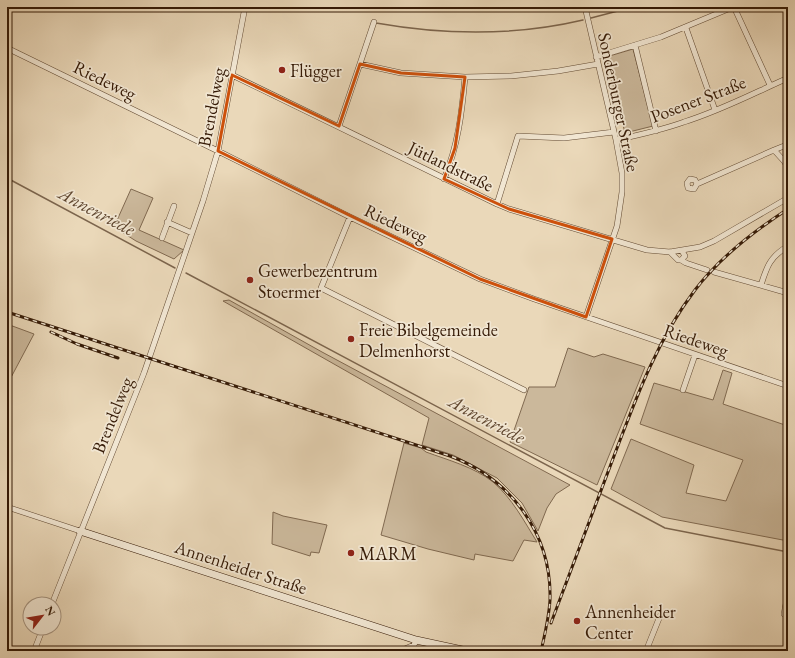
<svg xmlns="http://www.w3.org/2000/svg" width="795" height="658" font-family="'EB Garamond',serif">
	<rect width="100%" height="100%" fill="#ead8b9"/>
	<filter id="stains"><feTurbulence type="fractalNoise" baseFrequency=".005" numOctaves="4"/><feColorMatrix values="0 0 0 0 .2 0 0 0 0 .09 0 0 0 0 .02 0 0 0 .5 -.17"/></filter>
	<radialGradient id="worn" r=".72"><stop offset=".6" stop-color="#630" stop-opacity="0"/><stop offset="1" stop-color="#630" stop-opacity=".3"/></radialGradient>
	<!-- green -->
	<path fill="#cbb89b" stroke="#806950" d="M633,49L653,126L625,133L606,57Z
		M131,189L153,198L139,230L184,250L174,259L136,241L114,227Z
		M229,300L322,352L570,485L556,494L547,508L538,531L522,503L497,478L453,455L422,445L429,418L223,301Z
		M7,324L34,334L7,385Z
		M568,348L594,357L603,354L645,367L597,485L510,442L529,387H555Z
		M723,370L732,373L723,404L788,426V541L662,517L611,489L631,439L694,465L686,493L726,501L743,460L640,424L654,383L713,400Z
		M404,443L421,448L426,452C448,460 474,467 493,482C512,498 524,521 537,542L524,540L513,561L475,554L474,560L428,549L381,535Z
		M273,512L283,516L327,525L319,553L311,552L310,556L272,544Z"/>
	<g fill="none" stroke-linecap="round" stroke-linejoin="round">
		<!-- stream -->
		<path stroke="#7c654d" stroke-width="1.5" d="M591,18L633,7
			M376,23C444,35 515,36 583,20
			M7,178L175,268
			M186,273L665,528L788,552"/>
		<defs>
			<path id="street" d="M585,7L616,140L622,173V192L617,226L586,317
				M734,7L770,85
				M686,28L715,110
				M635,45L656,131
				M7,48L218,151L350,217L480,279L534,299L788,386
				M596,57L661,37L733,7
				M360,64L401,73L465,77L511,76L558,71L598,64
				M232,75L497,204L509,209L647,250L670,252L700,247L714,241L788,198
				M339,126L374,22
				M616,140C639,135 662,130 684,122C720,111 754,93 788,78
				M774,150L784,146L788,147
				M788,153L784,161L788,167
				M444,179C458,146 462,112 465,77
				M697,184L695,180L690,179L687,183L688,188L694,189L697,184L774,150L784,161
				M497,204L518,136L564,138L614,132
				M350,217L321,288L524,390
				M167,222L192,233
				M162,238L174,206
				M670,252L678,260H681L685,256L682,251
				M681,260L686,263L707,270
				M714,272L788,293
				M761,285C767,266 770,257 788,246
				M683,390L695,355
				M7,507L80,531
				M788,593L784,614L788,615
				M52,604L144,373L203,201L218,151L245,7
				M34,651L43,628
				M400,651L414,645L416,640
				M646,651L660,616"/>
			<path id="secondary" d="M80,531L416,640L467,651"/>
		</defs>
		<!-- street casing -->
		<use href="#street" stroke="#624a33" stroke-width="6"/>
		<!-- secondary casing -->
		<use href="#secondary" stroke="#351a06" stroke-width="8"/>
		<!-- street -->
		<use href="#street" stroke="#f1e6d2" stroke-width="5"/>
		<!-- secondary -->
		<use href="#secondary" stroke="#f1e6d2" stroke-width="7"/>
		<defs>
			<path id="rail" d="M7,312L450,456C511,479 552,534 550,600C549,617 545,634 541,651
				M51,332L77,344L118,358
				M551,623C572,567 593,511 614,456C636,398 657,340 695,290C720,257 754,231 788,209"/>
		</defs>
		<!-- rail casing -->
		<use href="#rail" stroke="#351a06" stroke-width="3"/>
		<!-- rail -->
		<use href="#rail" stroke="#f1e6d2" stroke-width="1.5" stroke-dasharray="4.5" stroke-linecap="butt"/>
	</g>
	<!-- marked area -->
	<path fill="none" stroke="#cd500b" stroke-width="3" stroke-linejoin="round" d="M360,64L401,73L465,77L455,148L444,179L509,209L612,239L586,317L480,279L218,151L232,75L339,126Z"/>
	<!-- markers -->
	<g fill="#8f2418" stroke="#f1e6d2" stroke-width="1.5">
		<circle cx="282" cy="70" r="4"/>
		<circle cx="250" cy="280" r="4"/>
		<circle cx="351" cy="339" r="4"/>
		<circle cx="351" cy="553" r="4"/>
		<circle cx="577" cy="621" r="4"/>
	</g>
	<g text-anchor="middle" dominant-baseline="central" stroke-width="3.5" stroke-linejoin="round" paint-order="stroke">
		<!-- poi labels -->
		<g font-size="18" fill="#351a06" stroke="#f1e6d2" text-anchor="start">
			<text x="290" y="70">Flügger</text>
			<text x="258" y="270">Gewerbezentrum<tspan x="258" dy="21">Stoermer</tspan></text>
			<text x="359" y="329">Freie Bibelgemeinde<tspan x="359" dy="21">Delmenhorst</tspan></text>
			<text x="359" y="553">MARM</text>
			<text x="585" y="611">Annenheider<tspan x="585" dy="21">Center</tspan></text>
		</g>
		<!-- street labels -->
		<g font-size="18" fill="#351a06" stroke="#f1e6d2">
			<text transform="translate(105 80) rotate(26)">Riedeweg</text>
			<text transform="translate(698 99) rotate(-21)">Posener Straße</text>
			<text transform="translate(619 102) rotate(78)">Sonderburger Straße</text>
			<text transform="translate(211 107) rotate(-79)">Brendelweg</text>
			<text transform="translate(451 166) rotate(26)">Jütlandstraße</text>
			<text transform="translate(396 223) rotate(25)">Riedeweg</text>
			<text transform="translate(696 340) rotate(19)">Riedeweg</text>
			<text transform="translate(112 415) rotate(-68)">Brendelweg</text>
			<text transform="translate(241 567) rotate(18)">Annenheider Straße</text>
		</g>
		<!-- water labels -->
		<g font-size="19" font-style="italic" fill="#5f462f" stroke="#f1e6d2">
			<text transform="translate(97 211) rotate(28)">Annenriede</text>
			<text transform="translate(487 419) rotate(28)">Annenriede</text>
		</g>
	</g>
	<!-- margin -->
	<rect width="795" height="658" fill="none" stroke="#ead8b9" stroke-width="24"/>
	<rect x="8" y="8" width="779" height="642" fill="none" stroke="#351a06" stroke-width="2"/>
	<rect x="12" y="12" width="771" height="634" fill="none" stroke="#351a06"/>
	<!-- north arrow -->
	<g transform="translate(42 616) rotate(59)"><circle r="19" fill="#f1e6d2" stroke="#a69480"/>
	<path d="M0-3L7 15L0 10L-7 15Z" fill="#8f2418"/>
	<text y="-6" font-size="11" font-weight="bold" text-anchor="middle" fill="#351a06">N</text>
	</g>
	<rect width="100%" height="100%" filter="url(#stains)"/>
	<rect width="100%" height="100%" fill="url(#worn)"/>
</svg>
